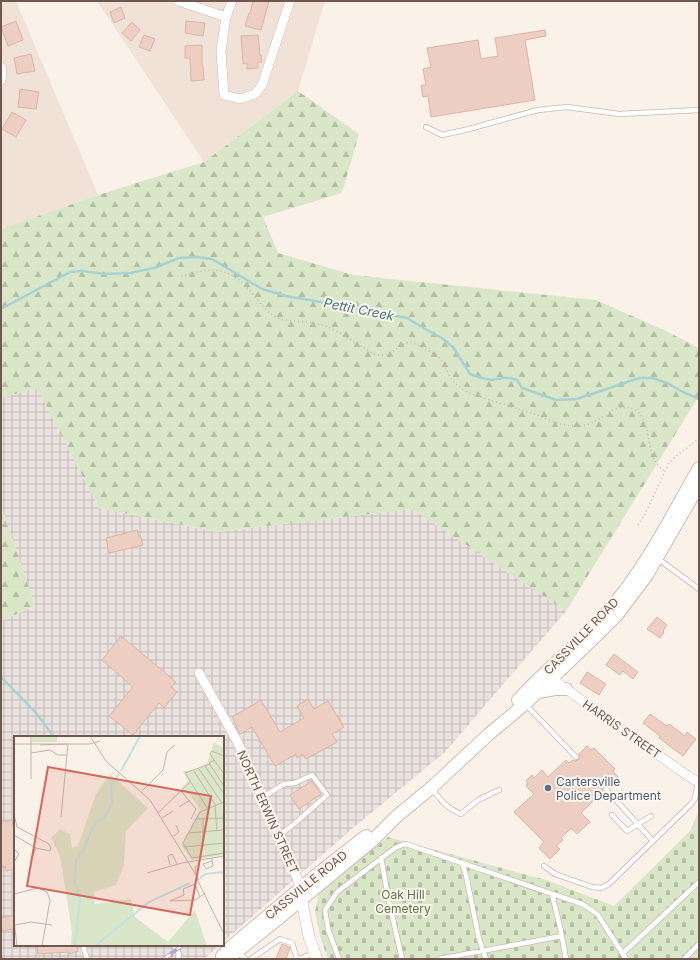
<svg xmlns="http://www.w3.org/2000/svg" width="700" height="960" font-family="Inter,sans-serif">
	<defs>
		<pattern id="industrial-grid" width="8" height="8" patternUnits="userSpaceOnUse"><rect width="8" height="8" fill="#eae2de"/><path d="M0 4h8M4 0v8" fill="none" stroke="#c2bab6"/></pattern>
		<pattern id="forest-firs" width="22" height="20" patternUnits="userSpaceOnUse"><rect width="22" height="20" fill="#d9e7c8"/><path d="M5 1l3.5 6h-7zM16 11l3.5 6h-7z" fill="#b4bea5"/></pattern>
		<pattern id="cemetery-stones" width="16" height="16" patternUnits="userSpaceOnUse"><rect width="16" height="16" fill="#d9e7c8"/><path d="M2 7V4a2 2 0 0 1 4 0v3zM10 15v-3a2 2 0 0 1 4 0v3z" fill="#b4bea5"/></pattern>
	</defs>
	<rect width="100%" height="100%" fill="#faf1e9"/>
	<!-- residential -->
	<path fill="#f1e2d8" d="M1,1H16L98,195L1,229Z
		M97,1H325L298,91L204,162Z"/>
	<!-- industrial -->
	<path fill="url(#industrial-grid)" d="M37,388L99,508L216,532L412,509L566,611L445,752L353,828L223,942V737H15V945H220L204,959H1V621L35,606L1,505V398Z"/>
	<!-- forest -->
	<path fill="url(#forest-firs)" d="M298,91L359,134L342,193L263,217L278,253L353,275L596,300L664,330L699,348V396L566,611L412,509L216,532L99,508L37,388L1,398V229L98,195L204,162Z
		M1,505L35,606L1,621Z"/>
	<!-- cemetery -->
	<path fill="url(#cemetery-stones)" d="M699,810V959H328L321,939L315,912L319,893L388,837L546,880L614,906L690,831Z"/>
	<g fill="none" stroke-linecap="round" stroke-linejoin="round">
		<!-- stream -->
		<path stroke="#a6d2d3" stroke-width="2.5" d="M1,309L70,272L82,271L105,274L130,273L154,268L179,258L197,257L212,259L262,289L286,296L338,305L407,318L425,329L442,338L453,347L470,374L481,378L492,380L503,378H510L517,380L522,388L556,400L577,399L639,378H652L667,383L683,392L699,399
			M1,677L36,713L54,737"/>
	</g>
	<!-- building -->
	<path fill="#edcec3" stroke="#deb3a5" d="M253,1H269L261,30L245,26L249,13H250Z
		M121,7L125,18L114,23L110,12Z
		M16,21L23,40L8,46L1,27Z
		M186,21L205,23L203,36L185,33Z
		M132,22L140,30L131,41L122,33Z
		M545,30L546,36L525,40L535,100L431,117L428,96L423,97L421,85H426L423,69L431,67L427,48L478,40L481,59L498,56L495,38Z
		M144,35L155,39L150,51L139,47Z
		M258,35L260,55H261L262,62H258V68L247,69V63L243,64L241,36Z
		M202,45V67H203L204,80L191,81L190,58H185V46Z
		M31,54L35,71L17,74L14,58Z
		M20,89L39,92L36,109L18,107Z
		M12,112L26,120L16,137L2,129Z
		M137,530L139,537H141L143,545L109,553L106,538Z
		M657,617L667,625L663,631L664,632L660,638L647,629Z
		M121,636L176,682L171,687L177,692L164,708L159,703L133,735L109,716L133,687L102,660Z
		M614,654L638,672L633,679L623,671L620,675L606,665Z
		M587,672L606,684L599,695L580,683Z
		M308,699L314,709L328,701L344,727L332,734L337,742L306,759L303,754L297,758L296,754L275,766L252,727L240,734L236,727L237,726L232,717L261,700L280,732L304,718L297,706Z
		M650,714L667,726L669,724L685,736L687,732L696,739L683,756L659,738L660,736L643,723Z
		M587,746L591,750L594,748L615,769L613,771L618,777L608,786L606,785L603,787L602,789L603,791L581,813L590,822L577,834L571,828L561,838L563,840L556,846L560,849L550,859L539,848L544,842L514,812L534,794L526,786L528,783L526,781L532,775L534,778L542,770L548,777L566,760L569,763L573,760L575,761L578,760L580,758L579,754Z
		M312,781L321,794L299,809L290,795Z
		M12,820L15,835V864H14L15,869L6,871L5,866L1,867V822Z
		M15,915V926H13L14,929L2,931L1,918Z
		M282,944L289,947L290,948L286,959H276Z
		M37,945H76L78,951L70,954L69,952L38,954Z"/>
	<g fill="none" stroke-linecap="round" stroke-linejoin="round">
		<defs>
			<path id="service" d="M426,127L442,135L465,130L538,110L567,107L619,114L699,110
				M657,558L699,589
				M526,705L576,757
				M431,788C442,801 445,807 461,814L478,800L499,790
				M606,789L653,841
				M263,797L284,784L295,783L312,775L327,795L294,824L280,835
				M612,815L627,831L651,816
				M381,858L389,902L402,959
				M462,863L466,875L479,939L486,959
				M544,866L555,874L592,887L601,888L609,884L692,803L695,798L698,782
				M552,894L560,927L566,959
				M83,945L87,959
				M174,945L179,954L178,959
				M238,951L245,959
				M623,953L699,882
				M251,959L280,939L292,943L297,959
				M299,959L314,953
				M339,959L328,929L325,910L337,892L395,848L402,845L406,844L462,863L582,904L593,911L598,915L626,959
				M439,959L562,936
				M684,959L699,944"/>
			<path id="minor" d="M178,1L226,17
				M232,1L226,17L221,51L224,95L240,99L255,94L262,85L290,1
				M1,67L2,69L1,80
				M199,673L237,741L289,858L297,878L300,889
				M547,674L559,684L678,769L699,783"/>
			<path id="tertiary" d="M300,892L309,937L317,959"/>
			<path id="secondary" d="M538,692L555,689H566
				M518,700C549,666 586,638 615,603C649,562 673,513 699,468
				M222,956L233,945L315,876L366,836
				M226,959L238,951L279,918L372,841L397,816L431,788L489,734L525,704L596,636L617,615L647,575L699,485"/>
		</defs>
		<!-- service casing -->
		<use href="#service" stroke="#ccb8af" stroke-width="6"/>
		<!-- minor casing -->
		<use href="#minor" stroke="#ccb8af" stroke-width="10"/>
		<!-- tertiary casing -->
		<use href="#tertiary" stroke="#ccb8af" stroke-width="12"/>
		<!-- secondary casing -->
		<use href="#secondary" stroke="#d0bab0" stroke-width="14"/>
		<!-- path -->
		<path stroke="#d2b1a6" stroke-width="1.5" stroke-dasharray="1 3" stroke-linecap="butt" d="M181,276C188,275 195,272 202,271C225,267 241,278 254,296C261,304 266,312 276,317C289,323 305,320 318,324C338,329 355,343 372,353C393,363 400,336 416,344C424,348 436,353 441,360C444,364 446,369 448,373C451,379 455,384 460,387C467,394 478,396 487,399C503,404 518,409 534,414C544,418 554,423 565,425C574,427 584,426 592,423C606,417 616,402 633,409C655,418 642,459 665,471
			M638,525L644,516L669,463L676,456L687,448L699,438"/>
		<!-- service -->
		<use href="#service" stroke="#fff" stroke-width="4.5"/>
		<!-- minor -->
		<use href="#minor" stroke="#fff" stroke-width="9"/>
		<!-- tertiary -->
		<use href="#tertiary" stroke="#fff" stroke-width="11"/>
		<!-- secondary -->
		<use href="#secondary" stroke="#fff" stroke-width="12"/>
		<defs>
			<path id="rail" d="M1,958L2,959
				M164,959L181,946"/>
		</defs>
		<!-- rail casing -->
		<use href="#rail" stroke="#b3a8c4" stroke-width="4"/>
		<!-- rail -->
		<use href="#rail" stroke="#fdf6ef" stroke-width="2.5" stroke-dasharray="8" stroke-linecap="butt"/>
	</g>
	<!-- markers -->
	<circle fill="#5c6f8a" stroke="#fdf6ef" stroke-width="1.5" cx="548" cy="788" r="4"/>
	<g text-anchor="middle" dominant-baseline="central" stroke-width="4" stroke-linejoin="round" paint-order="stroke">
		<!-- street labels -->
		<g font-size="12" fill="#72574f" stroke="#fdf6ef">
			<text transform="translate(581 636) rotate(-46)">CASSVILLE ROAD</text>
			<text transform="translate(622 729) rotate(35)">HARRIS STREET</text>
			<text transform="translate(268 812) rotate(66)">NORTH ERWIN STREET</text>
			<text transform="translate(306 885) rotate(-39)">CASSVILLE ROAD</text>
		</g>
		<!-- service labels -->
		<g font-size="12" fill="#4e5e75" stroke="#fdf6ef" text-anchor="start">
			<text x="556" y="781">Cartersville<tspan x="556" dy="14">Police Department</tspan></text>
		</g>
		<!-- park labels -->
		<g font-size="12" fill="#5c7748" stroke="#fdf6ef">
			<text x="403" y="894">Oak Hill<tspan x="403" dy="14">Cemetery</tspan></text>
		</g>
		<!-- water labels -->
		<g font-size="13" font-style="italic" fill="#447476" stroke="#fdf6ef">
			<text transform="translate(359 309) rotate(11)">Pettit Creek</text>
		</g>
	</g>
	<!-- overview -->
	<g transform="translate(14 736)">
		<rect width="210" height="210" fill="#faf1e9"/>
		<path d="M18,0H43V6H18Z" fill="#d9e7c8"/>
		<path d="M96,38L134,72L112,95L110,129L102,149L80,156L81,168L117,163L121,181L154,206L181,174L193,210H57L58,196L46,120L37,102L46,93L56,98L58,112L64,110L82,58Z" fill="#d9e7c8"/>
		<path d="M200,6L210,12V119L178,124L167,109L186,73L175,58L167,52L174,45L169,35L181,34L193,27Z" fill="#d9e7c8"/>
		<path fill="none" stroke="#bfe2e2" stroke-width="2" d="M107,35L126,0M186,142L191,138L210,136M61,210L66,162L61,147L62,124L70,114L79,90L91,81L98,67L97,50L105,38M81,210L135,166L176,147"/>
		<path fill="none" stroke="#c4b3ab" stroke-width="1" d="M76,0L92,25L136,64L185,144M0,8H76L86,5M26,9L53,8M17,17L36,14L44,19H52M210,20L198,15L196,18L200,24L195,27L210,50M200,24L210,38M191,30L210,58M185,33L208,67M180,35L202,70M17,43V0M128,55L149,34L153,16L161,9M167,55L182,73L177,83M210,66L186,76L169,107L178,122L210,117M201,70L203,95M165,71L176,64M194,73L171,37L196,28M144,77L176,46M0,78L3,91L35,108L37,112L36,115L22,112L0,99M47,81L54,8M148,82L159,75M182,83L210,82M189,83V111M174,97L210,94M160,100L165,96L162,89M170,111L210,107M0,113L5,118L0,126M198,122V125L189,128L192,133L199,130L198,125M17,124L22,112M156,129L154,120L158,118L163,128M133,137L168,127L210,120M182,138L181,131L185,128V125M183,143L210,198M0,158L24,152L33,156L36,164L28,210M186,161L181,148L169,153L170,159L156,165L181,164L183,163L191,157M0,184L3,210M1,189L17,186L38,189"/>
		<path fill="#d8665a" fill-opacity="0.15" stroke="#d8665a" stroke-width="2" d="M34,31L197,60L176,179L13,150Z"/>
		<rect width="210" height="210" fill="none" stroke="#72574f" stroke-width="2"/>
	</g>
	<!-- border -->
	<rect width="700" height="960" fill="none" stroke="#72574f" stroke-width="4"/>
</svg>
